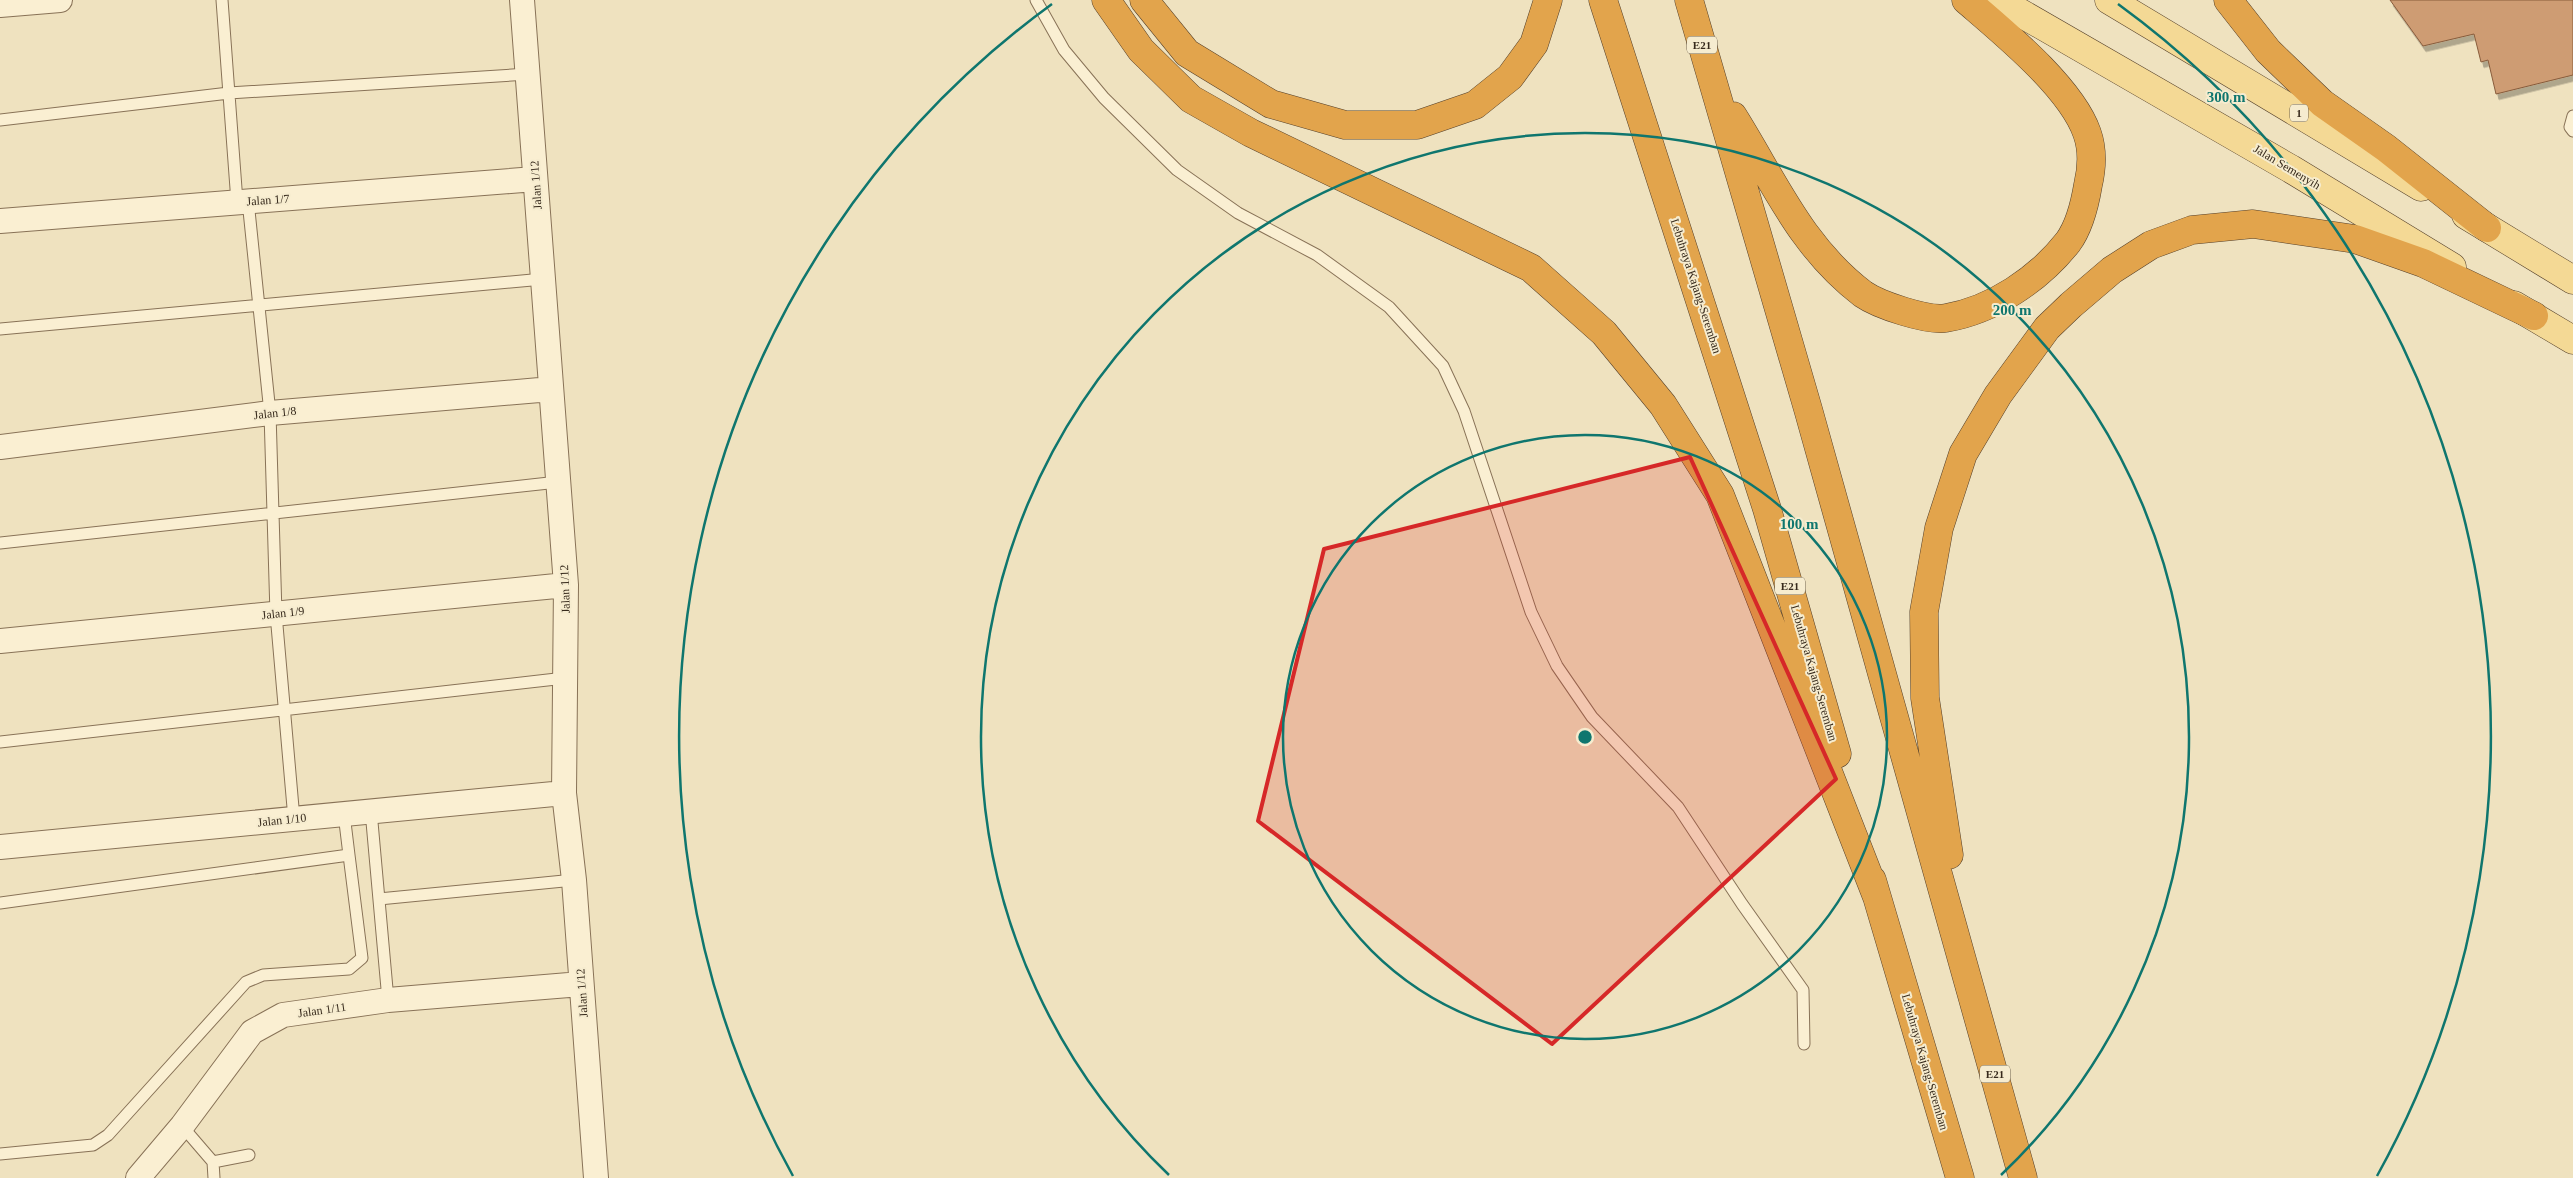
<svg xmlns="http://www.w3.org/2000/svg" width="2573" height="1178" font-family="'Times New Roman',serif">
	<defs>
		<filter id="shadow"><feDropShadow dx="3" dy="5.5" stdDeviation="0" flood-color="#0004"/></filter>
	</defs>
	<rect width="100%" height="100%" fill="#efe2bf"/>
	<!-- building -->
	<path fill="#ce9c73" stroke="#885c3c" filter="url(#shadow)" d="M2390,0H2573V75L2496,94L2488,60L2481,62L2474,34L2423,46Z"/>
	<g fill="none" stroke-linecap="round" stroke-linejoin="round">
		<defs>
			<path id="service" d="M222,0L237,202
				M1036,0L1064,50L1104,98L1177,170L1238,213L1317,255L1389,307L1443,366L1464,411L1531,612L1557,666L1592,717L1678,807L1742,904L1803,990L1804,1044
				M2573,116L2570,127L2573,131
				M0,120L229,93L528,74
				M248,201L270,413L276,614L294,819
				M0,329L543,279
				M0,543L558,482
				M0,742L565,678
				M371,811L388,1000
				M344,814L349,855
				M379,899L574,880
				M0,903L349,855L362,958L349,969L263,975L246,982L108,1135L93,1145L0,1154
				M182,1126L213,1162L214,1178
				M213,1162L249,1155"/>
			<path id="minor" d="M522,0L566,585L564,793L574,880L596,1178
				M0,5L60,0
				M0,221L535,179
				M0,447L270,413L551,389
				M0,641L566,585
				M0,847L564,793
				M138,1178L182,1126L252,1032L283,1015L388,1000L581,984"/>
			<path id="primary" d="M1998,0L2291,169L2452,267
				M2109,0L2421,187
				M2466,215L2573,280
				M2514,305L2573,340"/>
			<path id="motorway" d="M1106,0L1141,50L1191,99L1251,133L1531,268L1604,333L1663,405L1720,495L1877,897
				M1144,0L1187,53L1271,104L1345,125H1417L1475,105L1510,77L1534,44L1548,0
				M1603,0L1767,509L1837,754
				M1689,0L1808,409L2023,1178
				M2228,0L2268,51L2322,103L2386,148L2487,228
				M1733,116C1774,181 1800,246 1863,294C1879,305 1927,321 1946,318C1993,310 2039,279 2068,242C2079,227 2085,203 2088,185C2092,168 2093,150 2087,133C2071,87 2003,32 1966,0
				M1949,855L1925,698L1924,612L1939,528L1963,454L1998,395L2047,328L2071,305L2112,270L2151,245L2192,230L2253,224L2355,239L2423,263L2534,316
				M1872,880L1960,1178"/>
		</defs>
		<!-- service casing -->
		<use href="#service" stroke="#887257" stroke-width="13"/>
		<!-- minor casing -->
		<use href="#minor" stroke="#887257" stroke-width="26"/>
		<!-- primary casing -->
		<use href="#primary" stroke="#55402b" stroke-width="29"/>
		<!-- motorway casing -->
		<use href="#motorway" stroke="#55402b" stroke-width="29"/>
		<!-- service -->
		<use href="#service" stroke="#faefd2" stroke-width="11"/>
		<!-- minor -->
		<use href="#minor" stroke="#faefd2" stroke-width="24"/>
		<!-- primary -->
		<use href="#primary" stroke="#f4d995" stroke-width="28"/>
		<!-- motorway -->
		<use href="#motorway" stroke="#e2a44c" stroke-width="28"/>
	</g>
	<!-- marked area -->
	<path fill="#d62828" fill-opacity="0.2" stroke="#d62828" stroke-width="4" stroke-linejoin="round" d="M1690,457L1836,779L1552,1044L1258,821L1324,549Z"/>
	<!-- distance rings -->
	<g fill="none" stroke="#0f766e" stroke-width="2.5">
		<circle cx="1585" cy="737" r="302"/>
		<path d="M1169 1175A604 604 0 1 1 2001 1175"/>
		<path d="M793 1176A906 906 0 0 1 1052 4M2118 4A906 906 0 0 1 2377 1176"/>
	</g>
	<g text-anchor="middle" dominant-baseline="central" stroke-width="4" stroke-linejoin="round" paint-order="stroke">
		<!-- shield labels -->
		<g fill="#f6eccf" stroke="#706452" stroke-width="1">
			<rect x="1687" y="36.5" width="30" height="17" rx="4"/>
			<rect x="2290" y="104.5" width="18" height="17" rx="4"/>
			<rect x="1775" y="577.5" width="30" height="17" rx="4"/>
			<rect x="1980" y="1065.5" width="30" height="17" rx="4"/>
		</g>
		<g font-size="11" font-weight="bold" fill="#372a1c">
			<text x="1702" y="45">E21</text>
			<text x="2299" y="113">1</text>
			<text x="1790" y="586">E21</text>
			<text x="1995" y="1074">E21</text>
		</g>
		<!-- street labels -->
		<g font-size="12" fill="#372a1c" stroke="#f6eccf">
			<text transform="translate(2287 167) rotate(31)">Jalan Semenyih</text>
			<text transform="translate(536 185) rotate(-94)">Jalan 1/12</text>
			<text transform="translate(268 200) rotate(-4)">Jalan 1/7</text>
			<text transform="translate(1696 286) rotate(72)">Lebuhraya Kajang-Seremban</text>
			<text transform="translate(275 413) rotate(-6)">Jalan 1/8</text>
			<text transform="translate(565 589) rotate(-92)">Jalan 1/12</text>
			<text transform="translate(283 613) rotate(-6)">Jalan 1/9</text>
			<text transform="translate(1814 673) rotate(74)">Lebuhraya Kajang-Seremban</text>
			<text transform="translate(282 820) rotate(-6)">Jalan 1/10</text>
			<text transform="translate(582 993) rotate(-94)">Jalan 1/12</text>
			<text transform="translate(322 1010) rotate(-8)">Jalan 1/11</text>
			<text transform="translate(1925 1062) rotate(74)">Lebuhraya Kajang-Seremban</text>
		</g>
	</g>
	<circle cx="1585" cy="737" r="8" fill="#0f766e" stroke="#f6eccf" stroke-width="2.5"/>
	<g font-size="15" text-anchor="middle" font-weight="bold" fill="#0f766e" stroke="#f6eccf" stroke-width="4" stroke-linejoin="round" paint-order="stroke">
		<text x="2226" y="102">300 m</text>
		<text x="2012" y="315">200 m</text>
		<text x="1799" y="529">100 m</text>
	</g>
</svg>
